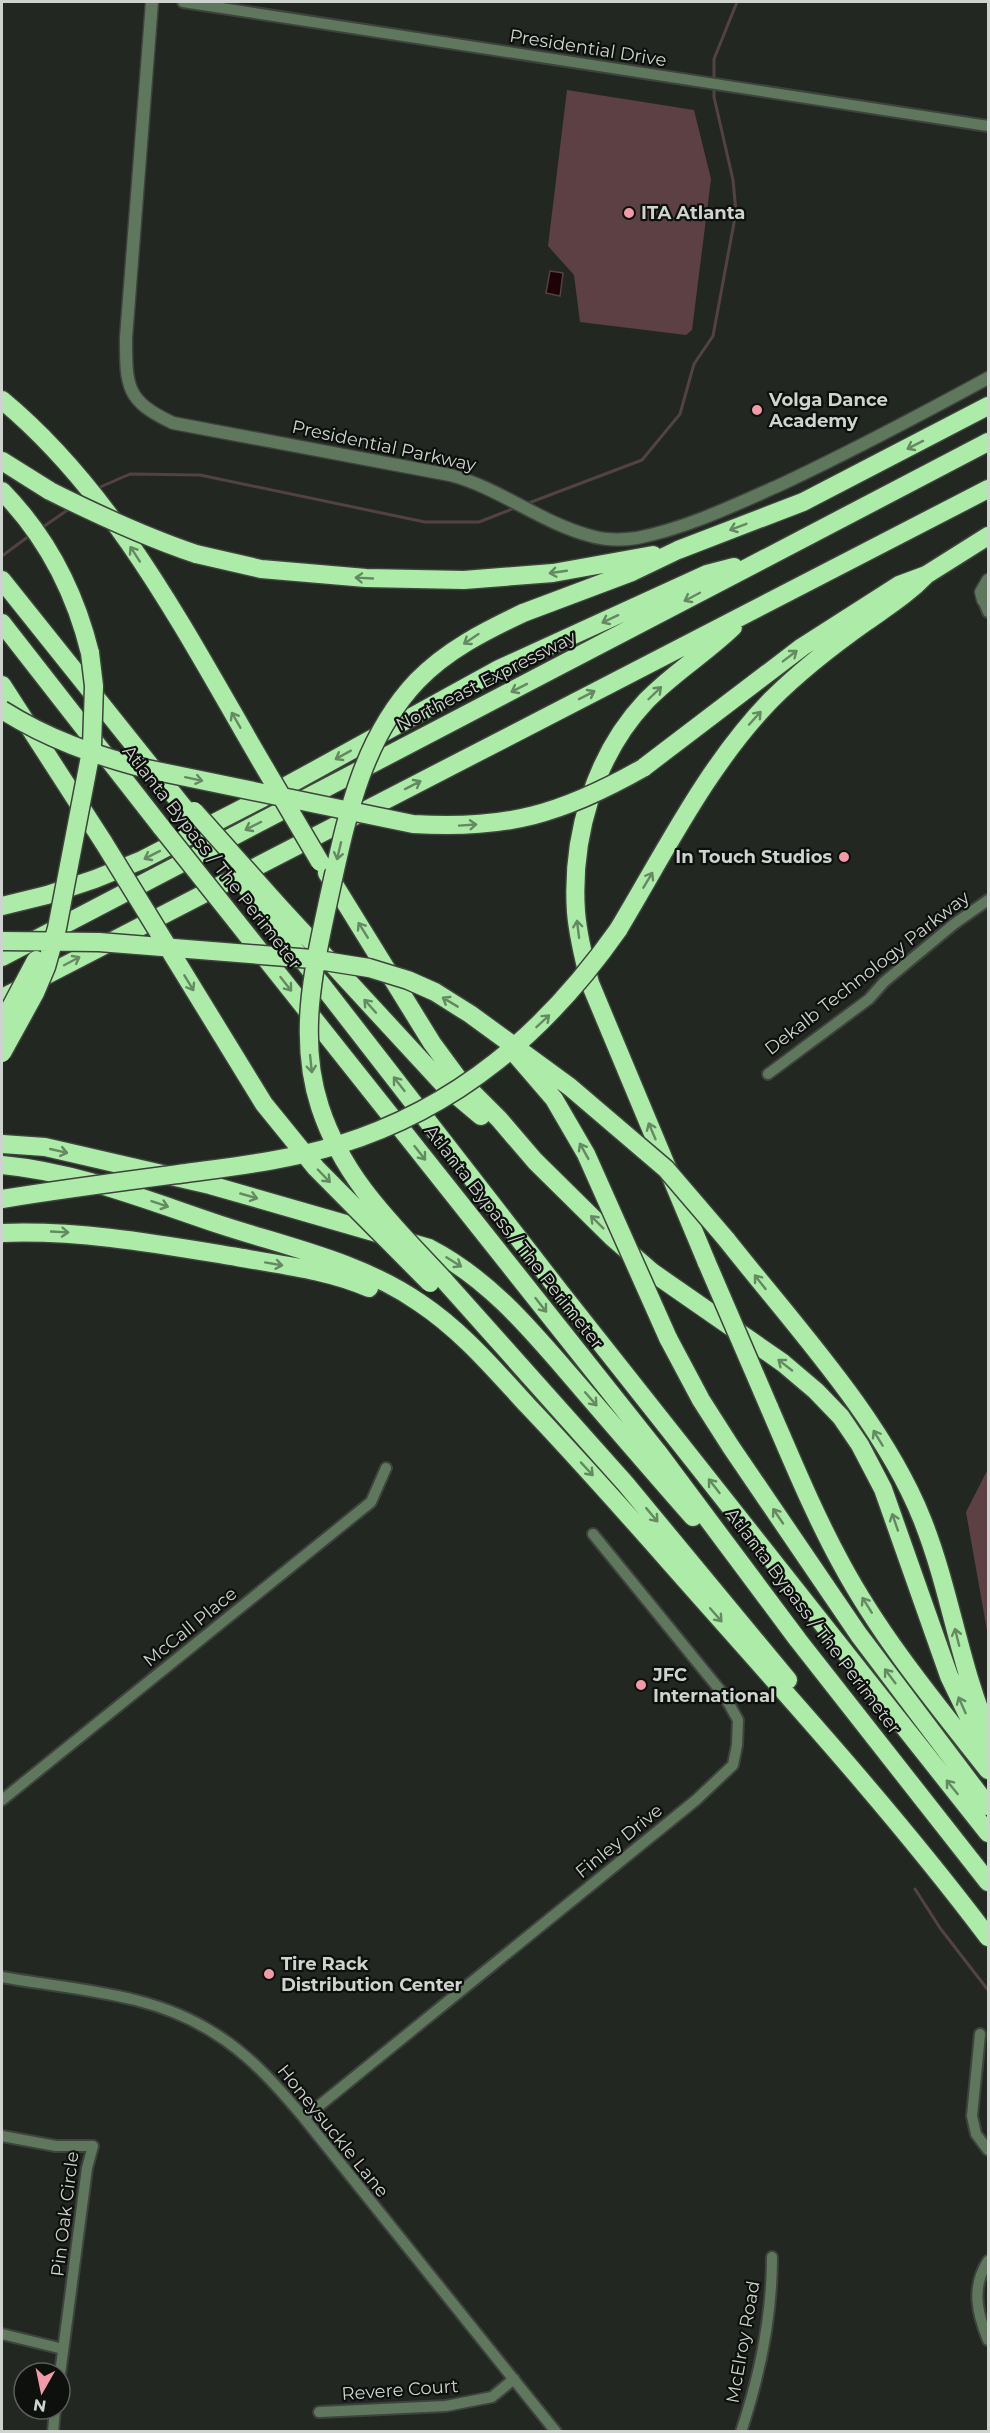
<svg xmlns="http://www.w3.org/2000/svg" width="990" height="2433" font-family="Montserrat,sans-serif">
	<rect width="100%" height="100%" fill="#222821"/>
	<!-- green -->
	<path fill="#5c4044" d="M567,90L694,110L711,179L692,330L686,335L580,322L574,275L548,246Z
		M988,1469V1636L966,1512Z"/>
	<!-- water -->
	<path fill="#1e0208" stroke="#534144" stroke-width="1.5" d="M550,271L563,273L560,296L546,293Z"/>
	<g fill="none" stroke-linecap="round" stroke-linejoin="round">
		<!-- stream -->
		<path stroke="#534144" stroke-width="3" d="M98,488L130,474L200,475L425,522H479L517,507
			M526,504L642,460L680,414L694,364L713,336L736,212L733,180L714,97V59L737,2
			M40,529L69,509
			M2,556L29,536
			M915,1889L940,1928L988,1990"/>
		<defs>
			<path id="minor" d="M183,2L988,126
				M983,600L988,612
				M768,1074L869,999L884,982L954,924L988,900
				M2,1800L371,1502L386,1468
				M2,1977C73,1990 151,1992 214,2033C250,2055 277,2086 304,2118L556,2432
				M980,2034L972,2116L976,2134L988,2150
				M304,2118L696,1800L733,1765L737,1745L738,1720L724,1695L593,1534
				M2,2136L56,2146H93L87,2168L60,2374
				M988,2261C971,2287 977,2313 988,2340
				M2,2334L63,2349
				M319,2412L446,2406L492,2397L514,2379
				M53,2432L55,2409
				M741,2432C760,2375 772,2316 772,2257"/>
			<path id="tertiary" d="M152,2L126,338C126,387 126,401 173,423L450,475C500,488 541,523 591,536C605,540 623,540 637,538C687,528 735,505 782,484C852,451 920,415 988,378
				M983,600L981,592L988,580"/>
			<path id="motorway" d="M2,400C119,497 190,641 266,770
				M2,461L50,491
				M2,491C46,536 75,592 90,653
				M196,554L261,569L366,578L464,580L553,573L653,555
				M2,580L189,814
				M523,613L632,572L678,550L803,502L988,406
				M2,623L162,828
				M2,685L104,843
				M643,768L802,647L899,585L926,575L988,536
				M327,873L432,1043L457,1077L499,1119L535,1161L613,1238L652,1272L783,1363L816,1391L841,1417L860,1445L883,1489L949,1676L988,1757
				M277,904L443,1084L481,1116
				M2,906L47,895L95,879L142,860L288,785L499,669L707,574L734,567
				M263,909L561,1293L988,1833
				M236,921L657,1451L798,1640L988,1882
				M618,930C665,852 707,766 771,700C800,671 832,646 866,622C887,607 908,594 926,575
				M2,957L988,442
				M2,998L988,489
				M2,1144L45,1147L210,1185L429,1248C493,1281 536,1336 582,1389C619,1432 656,1475 693,1517
				M2,1165C78,1172 149,1201 221,1225C288,1247 361,1262 420,1303C462,1331 494,1369 528,1406C570,1450 610,1495 651,1541C765,1671 884,1799 988,1937
				M2,1233C81,1230 158,1244 237,1257C281,1265 328,1270 369,1288
				M726,1239C793,1324 882,1419 922,1519C950,1589 959,1663 988,1732
				M707,1263L590,983C584,960 578,936 576,912C571,838 594,756 646,701C673,673 705,654 733,627
				M443,1279L625,1483L788,1680
				M668,1338L701,1400L731,1447L859,1635L988,1806
				M769,1407C792,1460 814,1514 842,1565C882,1639 937,1705 988,1770"/>
		</defs>
		<!-- minor casing -->
		<use href="#minor" stroke="#3e433d" stroke-width="14"/>
		<!-- tertiary casing -->
		<use href="#tertiary" stroke="#3e433d" stroke-width="15"/>
		<!-- motorway casing -->
		<use href="#motorway" stroke="#3e433d" stroke-width="21"/>
		<!-- minor -->
		<use href="#minor" stroke="#5f785d" stroke-width="10"/>
		<!-- tertiary -->
		<use href="#tertiary" stroke="#5f785d" stroke-width="12"/>
		<!-- motorway -->
		<use href="#motorway" stroke="#adeca8" stroke-width="18"/>
		<defs>
			<path id="motorway-bridge" d="M50,491C98,515 145,537 196,554
				M2,710C48,739 94,755 147,769L413,824C506,830 562,814 643,768
				M266,770L320,862
				M194,811L277,904
				M162,828L236,921
				M104,843L264,1104L316,1168L430,1283
				M241,880L263,909
				M2,941L99,942L312,959L369,968L408,980L435,992L470,1014L570,1087L666,1169L726,1239
				M2,1024L36,960
				M2,1053L35,993L46,967L57,928L92,746L94,686L90,653
				M517,1056L554,1099L586,1154L668,1338
				M2,1199C63,1189 125,1181 186,1173C237,1166 289,1160 338,1145C458,1108 547,1031 618,930
				M707,1263L769,1407
				M443,1279C392,1224 344,1180 320,1107C297,1037 314,967 329,897C346,821 361,740 417,681C447,650 485,631 523,613"/>
		</defs>
		<!-- motorway-bridge casing -->
		<use href="#motorway-bridge" stroke="#3e433d" stroke-width="21" stroke-linecap="butt"/>
		<!-- motorway-bridge -->
		<use href="#motorway-bridge" stroke="#adeca8" stroke-width="18"/>
	</g>
	<!-- one-way arrows -->
	<defs><path id="oneway-shaft" d="M-6 0H5M1.5-3L5.5 0L1.5 3" fill="none" stroke-width="1.6" stroke-linecap="round" stroke-linejoin="round" transform="scale(1.5)"/></defs>
	<g stroke="#658962">
		<use href="#oneway-shaft" transform="translate(915 445) rotate(153)"/>
		<use href="#oneway-shaft" transform="translate(738 527) rotate(159)"/>
		<use href="#oneway-shaft" transform="translate(135 554) rotate(-123)"/>
		<use href="#oneway-shaft" transform="translate(558 572) rotate(172)"/>
		<use href="#oneway-shaft" transform="translate(364 578) rotate(-177)"/>
		<use href="#oneway-shaft" transform="translate(692 597) rotate(152)"/>
		<use href="#oneway-shaft" transform="translate(610 619) rotate(155)"/>
		<use href="#oneway-shaft" transform="translate(471 639) rotate(146)"/>
		<use href="#oneway-shaft" transform="translate(790 656) rotate(-37)"/>
		<use href="#oneway-shaft" transform="translate(519 688) rotate(153)"/>
		<use href="#oneway-shaft" transform="translate(655 693) rotate(-44)"/>
		<use href="#oneway-shaft" transform="translate(587 695) rotate(-27)"/>
		<use href="#oneway-shaft" transform="translate(755 718) rotate(-48)"/>
		<use href="#oneway-shaft" transform="translate(236 720) rotate(-120)"/>
		<use href="#oneway-shaft" transform="translate(343 755) rotate(151)"/>
		<use href="#oneway-shaft" transform="translate(194 779) rotate(12)"/>
		<use href="#oneway-shaft" transform="translate(413 785) rotate(-27)"/>
		<use href="#oneway-shaft" transform="translate(468 825) rotate(-4)"/>
		<use href="#oneway-shaft" transform="translate(253 826) rotate(153)"/>
		<use href="#oneway-shaft" transform="translate(339 851) rotate(103)"/>
		<use href="#oneway-shaft" transform="translate(152 855) rotate(153)"/>
		<use href="#oneway-shaft" transform="translate(648 880) rotate(-59)"/>
		<use href="#oneway-shaft" transform="translate(578 929) rotate(-97)"/>
		<use href="#oneway-shaft" transform="translate(363 930) rotate(-122)"/>
		<use href="#oneway-shaft" transform="translate(72 961) rotate(-28)"/>
		<use href="#oneway-shaft" transform="translate(189 983) rotate(59)"/>
		<use href="#oneway-shaft" transform="translate(286 984) rotate(52)"/>
		<use href="#oneway-shaft" transform="translate(450 1002) rotate(-149)"/>
		<use href="#oneway-shaft" transform="translate(370 1006) rotate(-132)"/>
		<use href="#oneway-shaft" transform="translate(543 1021) rotate(-43)"/>
		<use href="#oneway-shaft" transform="translate(311 1064) rotate(84)"/>
		<use href="#oneway-shaft" transform="translate(399 1084) rotate(-128)"/>
		<use href="#oneway-shaft" transform="translate(652 1131) rotate(-113)"/>
		<use href="#oneway-shaft" transform="translate(59 1151) rotate(13)"/>
		<use href="#oneway-shaft" transform="translate(584 1151) rotate(-119)"/>
		<use href="#oneway-shaft" transform="translate(420 1153) rotate(52)"/>
		<use href="#oneway-shaft" transform="translate(324 1176) rotate(46)"/>
		<use href="#oneway-shaft" transform="translate(249 1196) rotate(16)"/>
		<use href="#oneway-shaft" transform="translate(160 1204) rotate(19)"/>
		<use href="#oneway-shaft" transform="translate(597 1222) rotate(-135)"/>
		<use href="#oneway-shaft" transform="translate(60 1232) rotate(3)"/>
		<use href="#oneway-shaft" transform="translate(454 1262) rotate(32)"/>
		<use href="#oneway-shaft" transform="translate(274 1264) rotate(10)"/>
		<use href="#oneway-shaft" transform="translate(760 1282) rotate(-128)"/>
		<use href="#oneway-shaft" transform="translate(541 1305) rotate(52)"/>
		<use href="#oneway-shaft" transform="translate(785 1365) rotate(-142)"/>
		<use href="#oneway-shaft" transform="translate(591 1399) rotate(49)"/>
		<use href="#oneway-shaft" transform="translate(878 1438) rotate(-121)"/>
		<use href="#oneway-shaft" transform="translate(587 1469) rotate(47)"/>
		<use href="#oneway-shaft" transform="translate(714 1486) rotate(-128)"/>
		<use href="#oneway-shaft" transform="translate(652 1515) rotate(50)"/>
		<use href="#oneway-shaft" transform="translate(778 1516) rotate(-124)"/>
		<use href="#oneway-shaft" transform="translate(895 1522) rotate(-109)"/>
		<use href="#oneway-shaft" transform="translate(867 1605) rotate(-122)"/>
		<use href="#oneway-shaft" transform="translate(716 1615) rotate(49)"/>
		<use href="#oneway-shaft" transform="translate(957 1637) rotate(-104)"/>
		<use href="#oneway-shaft" transform="translate(890 1676) rotate(-127)"/>
		<use href="#oneway-shaft" transform="translate(962 1705) rotate(-114)"/>
		<use href="#oneway-shaft" transform="translate(952 1787) rotate(-129)"/>
	</g>
	<!-- markers -->
	<g fill="#f39aa9" stroke="#0d100d" stroke-width="2">
		<circle cx="629" cy="213" r="6"/>
		<circle cx="757" cy="410" r="6"/>
		<circle cx="844" cy="857" r="6"/>
		<circle cx="641" cy="1685" r="6"/>
		<circle cx="269" cy="1974" r="6"/>
	</g>
	<g text-anchor="middle" dominant-baseline="central" stroke-width="4.5" stroke-linejoin="round" paint-order="stroke">
		<!-- street labels -->
		<g font-size="18" fill="#cfd3cf" stroke="#0d100d">
			<text transform="translate(588 48) rotate(9)">Presidential Drive</text>
			<text transform="translate(384 446) rotate(12)">Presidential Parkway</text>
			<text transform="translate(486 681) rotate(-27)">Northeast Expressway</text>
			<text transform="translate(212 857) rotate(52)">Atlanta Bypass / The Perimeter</text>
			<text transform="translate(867 973) rotate(-38)">Dekalb Technology Parkway</text>
			<text transform="translate(514 1237) rotate(52)">Atlanta Bypass / The Perimeter</text>
			<text transform="translate(813 1621) rotate(53)">Atlanta Bypass / The Perimeter</text>
			<text transform="translate(190 1627) rotate(-39)">McCall Place</text>
			<text transform="translate(619 1841) rotate(-39)">Finley Drive</text>
			<text transform="translate(333 2131) rotate(51)">Honeysuckle Lane</text>
			<text transform="translate(65 2214) rotate(-83)">Pin Oak Circle</text>
			<text transform="translate(743 2342) rotate(-80)">McElroy Road</text>
			<text transform="translate(400 2390) rotate(-4)">Revere Court</text>
		</g>
		<!-- poi labels -->
		<g font-size="18" font-weight="bold" fill="#cfd3cf" stroke="#0d100d" text-anchor="start">
			<text x="641" y="213">ITA Atlanta</text>
			<text x="769" y="400">Volga Dance<tspan x="769" dy="21">Academy</tspan></text>
			<text x="832" y="857" text-anchor="end">In Touch Studios</text>
			<text x="653" y="1675">JFC<tspan x="653" dy="21">International</tspan></text>
			<text x="281" y="1964">Tire Rack<tspan x="281" dy="21">Distribution Center</tspan></text>
		</g>
	</g>
	<!-- border -->
	<rect width="990" height="2433" fill="none" stroke="#cfd3cf" stroke-width="6"/>
	<!-- north arrow -->
	<g transform="translate(42 2391) rotate(189)"><circle r="28" fill="#0d100d" stroke="#5b5e5b" stroke-width="1.5"/>
	<path d="M0-4.5L10 22L0 15L-10 22Z" fill="#f39aa9"/>
	<text y="-9" font-size="16" font-weight="bold" text-anchor="middle" fill="#cfd3cf">N</text>
	</g>
</svg>
